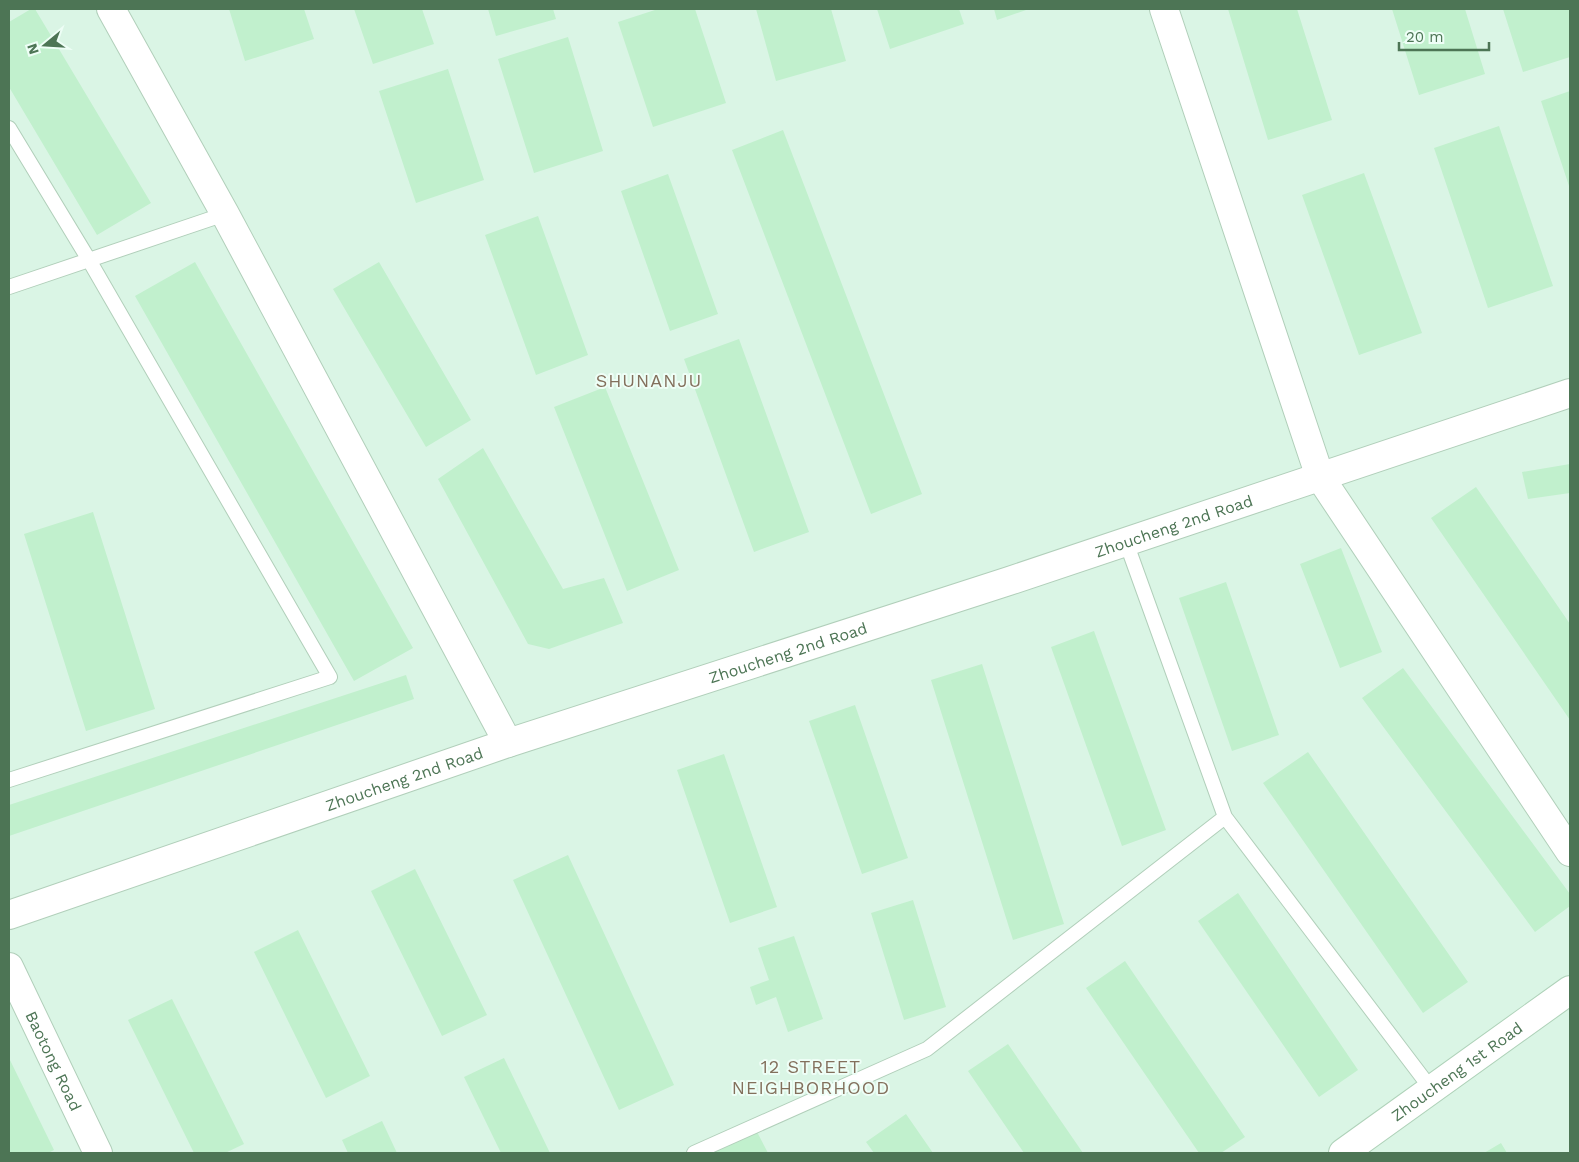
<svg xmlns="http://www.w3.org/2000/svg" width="1579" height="1162" font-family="'Work Sans',sans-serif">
	<rect width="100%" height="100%" fill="#e8fbf1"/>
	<!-- residential -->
	<path fill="#daf5e5" d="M9,9H1570V1153H9Z"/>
	<!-- building -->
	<path fill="#c1f0cd" d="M31,9H35L151,203L97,235L9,87V22Z
		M229,9H304L314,39L245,61Z
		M354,9H422L434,44L373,64Z
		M488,9H553L556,19L496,36Z
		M658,9H695L726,103L653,127L618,22Z
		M756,9H831L846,61L776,81Z
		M877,9H959L964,24L890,49Z
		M994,9H1029L997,20Z
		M1228,9H1297L1332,120L1268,140Z
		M1392,9H1465L1485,74L1419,95Z
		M1503,9H1570V57L1523,72Z
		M568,37L603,151L534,173L498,59Z
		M448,69L484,180L416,203L379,91Z
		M1570,91V189L1541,101Z
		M1499,126L1553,286L1488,308L1434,148Z
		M783,130L922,494L871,514L732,150Z
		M1364,173L1422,333L1359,355L1302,195Z
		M668,174L718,314L670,331L621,191Z
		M538,216L588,355L536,375L485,235Z
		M195,262L413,648L354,681L135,296Z
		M379,262L471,420L426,447L333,289Z
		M739,339L809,532L754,552L684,359Z
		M605,387L679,570L627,591L554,407Z
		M483,448L563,589L604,578L623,623L549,649L528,644L438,479Z
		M1570,464V493L1528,499L1522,472Z
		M1476,487L1570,624V720L1431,518Z
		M93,512L155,709L86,731L24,534Z
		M1341,548L1382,652L1340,668L1300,564Z
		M1226,582L1279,735L1232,751L1179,598Z
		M1094,631L1166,830L1122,846L1051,647Z
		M982,664L1064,924L1013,940L931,680Z
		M1403,668L1570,894V906L1535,932L1362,698Z
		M406,675L414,699L9,836V805Z
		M855,705L908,858L862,874L809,721Z
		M1308,752L1468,982L1423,1013L1263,783Z
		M724,754L777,907L730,923L677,770Z
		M568,855L674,1085L619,1110L513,880Z
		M415,869L487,1015L442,1036L371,891Z
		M1238,893L1358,1070L1319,1097L1198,921Z
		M913,900L946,1007L904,1020L871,913Z
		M298,930L370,1076L326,1098L254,952Z
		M794,936L823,1019L788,1032L776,997L756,1005L750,987L769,980L758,948Z
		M1125,961L1245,1137L1221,1153H1199L1086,988Z
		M172,999L244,1144L225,1153H194L128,1020Z
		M1008,1044L1083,1153H1024L968,1071Z
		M9,1058L54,1150L48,1153H9Z
		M504,1058L550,1153H501L464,1077Z
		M906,1114L933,1153H874L866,1142Z
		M382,1121L397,1153H348L342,1140Z
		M756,1130L768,1153H715L713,1151Z
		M1501,1143L1507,1153H1484Z"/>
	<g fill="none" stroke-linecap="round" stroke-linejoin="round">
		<defs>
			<path id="lane" d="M9,128L89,260L330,677L9,780
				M9,287L225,214
				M1225,817L1432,1090
				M694,1153L927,1049L1225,817L1126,542"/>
			<g id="street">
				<path d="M111,9L225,214L508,743"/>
				<path d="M1164,9L1320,477L1570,852"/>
				<path id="s1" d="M9,915L508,743L1009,581L1570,393"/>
				<path id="s2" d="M9,967L98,1153"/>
			</g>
			<g id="secondary">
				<path id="s3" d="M1343,1153L1570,990"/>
			</g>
		</defs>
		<!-- lane casing -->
		<use href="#lane" stroke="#b1cfba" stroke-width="16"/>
		<!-- street casing -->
		<use href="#street" stroke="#b1cfba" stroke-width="30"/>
		<!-- secondary casing -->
		<use href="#secondary" stroke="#afd2b9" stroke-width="30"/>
		<!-- lane -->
		<use href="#lane" stroke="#fff" stroke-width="14"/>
		<!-- street -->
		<use href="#street" stroke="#fff" stroke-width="28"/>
		<!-- secondary -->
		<use href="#secondary" stroke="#fff" stroke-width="28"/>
	</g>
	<g text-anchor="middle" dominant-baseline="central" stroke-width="4" stroke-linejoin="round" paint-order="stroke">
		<!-- street labels -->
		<g font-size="16" fill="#4d7555" stroke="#eefef6">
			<text stroke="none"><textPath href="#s1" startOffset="1228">Zhoucheng 2nd Road</textPath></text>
			<text stroke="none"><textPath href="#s1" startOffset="822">Zhoucheng 2nd Road</textPath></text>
			<text stroke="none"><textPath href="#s1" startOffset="418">Zhoucheng 2nd Road</textPath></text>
			<text stroke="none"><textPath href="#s2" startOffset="104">Baotong Road</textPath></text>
			<text stroke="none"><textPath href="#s3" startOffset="140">Zhoucheng 1st Road</textPath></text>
		</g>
		<!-- neighbourhood labels -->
		<g font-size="18" letter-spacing="1" fill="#83705c" stroke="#eefef6">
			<text x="649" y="380">SHUNANJU</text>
			<text x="811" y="1066">12 STREET<tspan x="811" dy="21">NEIGHBORHOOD</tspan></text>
		</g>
	</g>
	<!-- border -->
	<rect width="1579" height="1162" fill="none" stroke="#4d7555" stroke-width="20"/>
	<!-- north arrow -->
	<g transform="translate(45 45) rotate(252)" stroke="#eefef6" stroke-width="4" paint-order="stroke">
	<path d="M0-4L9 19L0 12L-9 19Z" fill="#4d7555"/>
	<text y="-8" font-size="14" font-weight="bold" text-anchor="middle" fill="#4d7555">N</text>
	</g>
	<!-- scale -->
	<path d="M1399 42v8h90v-8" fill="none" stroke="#4d7555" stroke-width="2.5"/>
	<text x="1406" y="42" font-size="15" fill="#4d7555" stroke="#eefef6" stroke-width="4" paint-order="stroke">20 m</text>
</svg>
